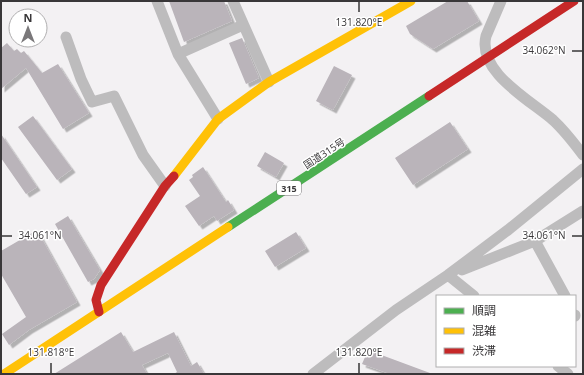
<svg xmlns="http://www.w3.org/2000/svg" width="584" height="375" font-family="'Open Sans','Noto Sans JP',sans-serif">
	<defs>
		<filter id="shadow"><feDropShadow dx="3.5" dy="3.5" stdDeviation="0" flood-color="#0004"/></filter>
	</defs>
	<rect width="100%" height="100%" fill="#f3f1f3"/>
	<!-- building -->
	<path fill="#bab4ba" filter="url(#shadow)" d="M169,1H224L232,21L184,42Z
		M448,1H467L479,21L433,49L410,34L406,26Z
		M242,38L259,78L246,84L229,43Z
		M7,43L14,51L17,49L21,53L24,51L42,73L58,64L89,113L63,129L26,68L1,89V48Z
		M334,66L352,75L333,110L316,101Z
		M33,116L72,169L57,180L18,127Z
		M450,122L468,149L413,185L395,158Z
		M1,134L37,187L26,194L1,158Z
		M265,152L284,163L276,177L257,166Z
		M203,167L226,202L228,200L234,210L217,221L214,216L199,226L185,206L200,196L189,180L193,177L192,175Z
		M68,216L100,270L94,279L88,282L55,224Z
		M37,230L77,302L29,330L9,345L2,334L26,317L1,274V251Z
		M296,232L306,248L275,267L265,251Z
		M121,332L133,352L174,332L191,366L197,362L204,374H174L177,372L168,353L142,365L147,374H54Z
		M368,350L430,373V374H390L362,364Z"/>
	<g fill="none" stroke-linecap="round" stroke-linejoin="round">
		<!-- street -->
		<path stroke="#bdbcbd" stroke-width="11" d="M157,1L178,54L218,119
			M233,1L269,82
			M501,1L486,36C477,72 530,100 553,120C565,131 574,143 583,155
			M66,37L81,79L92,102L114,96L143,155L165,186
			M178,54L243,25
			M535,241L565,296
			M462,270L535,241L583,211
			M448,275L474,296
			M575,315V316
			M558,366L568,374
			M313,374L396,310L448,275L508,230L583,169"/>
		<!-- fast -->
		<path stroke="#4caf50" stroke-width="9" d="M228,227L429,96"/>
		<!-- slow -->
		<path stroke="#ffc107" stroke-width="9" d="M174,176L218,119L269,82L411,1
			M4,374L228,227"/>
		<!-- jam -->
		<path stroke="#c62828" stroke-width="9" d="M429,96L574,1
			M99,312L96,300L101,285L165,186L174,176"/>
	</g>
	<!-- ticks -->
	<path fill="none" stroke="#393739" stroke-width="1.5" d="M359,2V12M572,51H582M2,236H12M572,236H582M51,363V373M359,363V373"/>
	<g text-anchor="middle" dominant-baseline="central" stroke-width="3" stroke-linejoin="round" paint-order="stroke">
		<!-- shield labels -->
		<rect fill="#fff" stroke="#747374" stroke-width="1" x="277" y="181" width="24" height="14" rx="3"/>
		<g font-size="9" font-weight="bold" fill="#393739">
			<text x="289" y="188">315</text>
		</g>
		<!-- street labels -->
		<g font-size="10" fill="#393739" stroke="#fff">
			<text transform="translate(324 153) rotate(-33)">国道315号</text>
		</g>
	</g>
	<g font-size="10" text-anchor="middle" fill="#393739" stroke="#fff" stroke-width="3" stroke-linejoin="round" paint-order="stroke">
		<text x="359" y="26">131.820°E</text>
		<text x="544" y="54">34.062°N</text>
		<text x="40" y="239">34.061°N</text>
		<text x="544" y="239">34.061°N</text>
		<text x="51" y="356">131.818°E</text>
		<text x="359" y="356">131.820°E</text>
	</g>
	<!-- border -->
	<rect width="584" height="375" fill="none" stroke="#393739" stroke-width="4"/>
	<!-- legend -->
	<rect x="436" y="295" width="140" height="72" fill="#ffffff" stroke="#b0afb0"/>
	<rect x="444" y="308" width="20" height="6" fill="#4caf50" stroke="#b0afb0"/>
	<text x="472" y="315" font-size="12" fill="#393739">順調</text>
	<rect x="444" y="328" width="20" height="6" fill="#ffc107" stroke="#b0afb0"/>
	<text x="472" y="335" font-size="12" fill="#393739">混雑</text>
	<rect x="444" y="348" width="20" height="6" fill="#c62828" stroke="#b0afb0"/>
	<text x="472" y="355" font-size="12" fill="#393739">渋滞</text>
	<!-- north arrow -->
	<g transform="translate(28 28)"><circle r="19" fill="#ffffff" stroke="#b0afb0"/>
	<path d="M0-3L7 15L0 10L-7 15Z" fill="#7a787a"/>
	<text y="-6" font-size="11" font-weight="bold" text-anchor="middle" fill="#393739">N</text>
	</g>
</svg>
